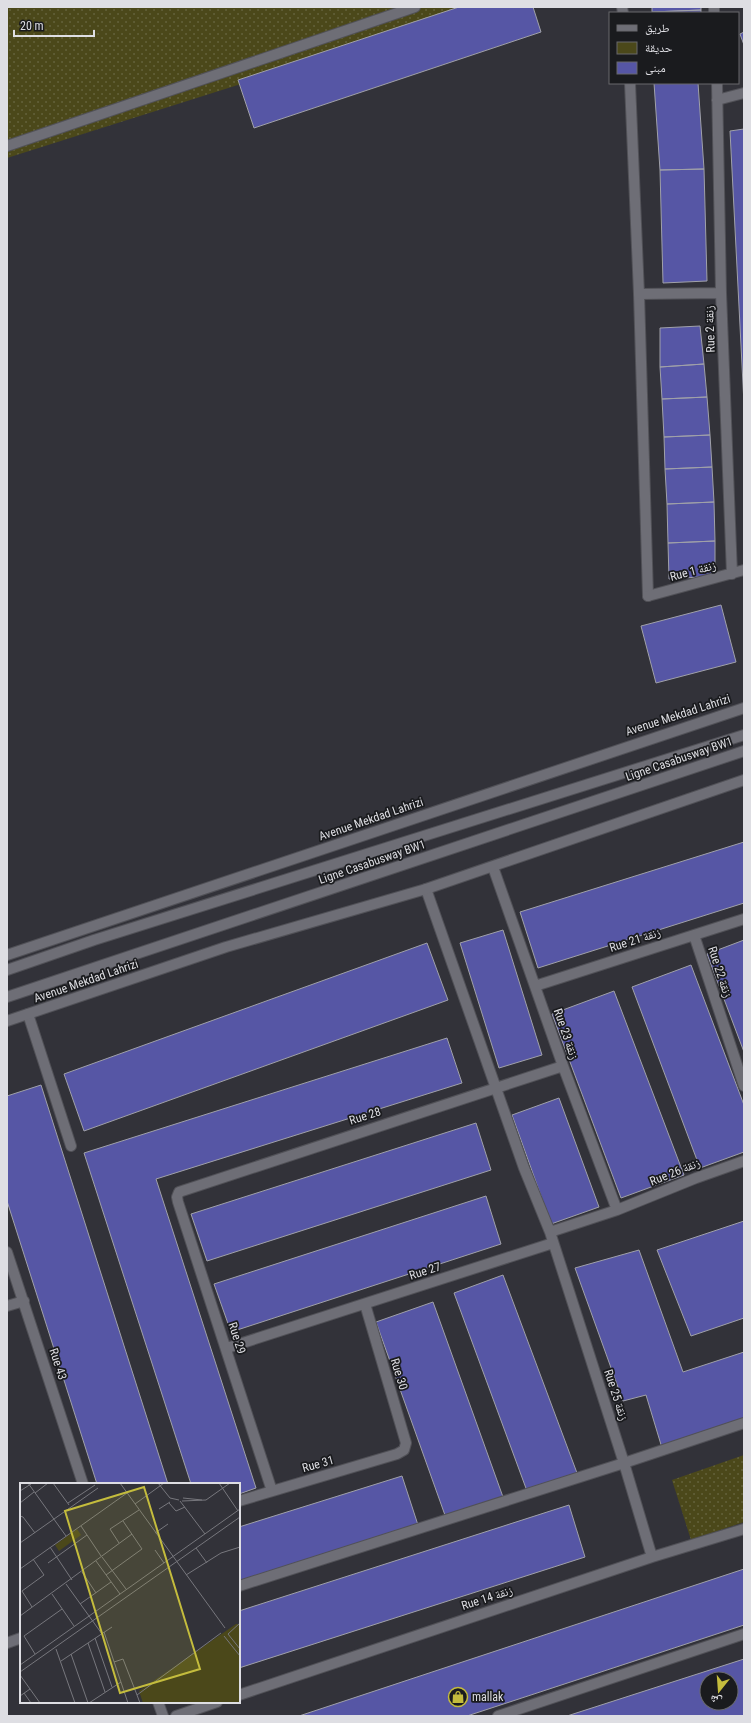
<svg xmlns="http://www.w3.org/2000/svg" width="751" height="1723" font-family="'Roboto Condensed','Noto Naskh Arabic',sans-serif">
	<defs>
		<pattern id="green-dots" width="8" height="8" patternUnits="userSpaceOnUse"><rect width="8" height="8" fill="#4b481a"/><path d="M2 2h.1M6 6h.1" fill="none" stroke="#64623b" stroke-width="1.8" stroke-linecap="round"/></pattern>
	</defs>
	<rect width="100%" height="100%" fill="#323239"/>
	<!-- green -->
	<path fill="url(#green-dots)" d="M7,7H484L7,158Z
		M744,1455V1522L691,1540L672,1480Z"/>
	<!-- building -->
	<path fill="#5656a5" stroke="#a0a1a9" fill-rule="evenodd" d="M459,7H533L541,32L254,128L238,80Z
		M652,7H701V10L652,12Z
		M701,10V13H652V12Z
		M744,32V45L740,34Z
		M654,83H698L704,169L660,170Z
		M744,129V404L730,131Z
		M704,169L707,281L663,283L660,170Z
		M700,326L704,364L660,367V328Z
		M704,364L707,397L662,399L660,367Z
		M707,397L710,435L664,437L662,399Z
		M710,435L712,467L665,469L664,437Z
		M712,467L714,502L667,504L665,469Z
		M714,502L715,541L668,543L667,504Z
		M715,541V576L669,579L668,543Z
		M721,605L736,662L656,683L641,626Z
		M744,842V903L538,968L520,912Z
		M503,930L542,1055L499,1068L460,943Z
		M744,940V1052L707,954Z
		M427,943L448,1000L84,1131L64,1074Z
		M691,965L744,1105V1152L700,1168L632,987Z
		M614,991L684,1175L621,1198L552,1014Z
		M447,1038L462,1083L156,1179L256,1488L239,1494V1484H191L84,1153Z
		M41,1085L168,1484H97L7,1201V1096Z
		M559,1098L599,1207L551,1224L512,1115Z
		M476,1123L491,1170L207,1261L191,1214Z
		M486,1196L501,1244L231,1332L214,1284Z
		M744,1221V1318L691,1336L657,1250Z
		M639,1250L683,1372L744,1352V1419L662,1448L646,1395L623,1401L575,1268Z
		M503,1275L577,1473L527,1491L454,1293Z
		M433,1302L503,1497L446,1518L376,1322Z
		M402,1476L418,1525L239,1581V1527Z
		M569,1505L585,1557L239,1668V1611Z
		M744,1569V1625L467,1716H299Z
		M744,1659V1716H567ZM707,1679H731V1703H707Z"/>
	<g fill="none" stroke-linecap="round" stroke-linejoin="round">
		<defs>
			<path id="lane" d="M639,294L648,596
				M7,970L94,940L744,735
				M7,997L744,751"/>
			<path id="street" d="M622,7L623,13
				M714,7V13
				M630,83L639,294L721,293
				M717,83L721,293L732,574
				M717,100L744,93
				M7,146L415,7
				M648,596L744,570
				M493,867L563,1066L617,1210
				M426,889L524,1168L550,1232
				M694,935L744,1086
				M535,986L744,919
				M28,1014L71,1146
				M7,1252L83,1484
				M7,1306L24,1301
				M227,1348L553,1243
				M272,1491L178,1202L177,1197L179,1192L563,1066
				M239,1501L397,1454L404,1450L406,1443L365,1304
				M652,1557L624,1463L550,1232L617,1210L696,1178L744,1161
				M239,1586L624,1463L744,1423
				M7,1643L21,1638
				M239,1695L652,1557L744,1529
				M158,1702L163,1716
				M176,1716L217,1702
				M498,1716L744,1634"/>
			<path id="secondary" d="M7,955L744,708
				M7,1021L226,947L426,889L744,780"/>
		</defs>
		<!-- lane casing -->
		<use href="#lane" stroke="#515157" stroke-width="12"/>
		<!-- street casing -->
		<use href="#street" stroke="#515157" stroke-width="12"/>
		<!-- secondary casing -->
		<use href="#secondary" stroke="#515157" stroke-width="12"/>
		<!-- lane -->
		<use href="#lane" stroke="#6e6e76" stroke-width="10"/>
		<!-- street -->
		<use href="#street" stroke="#6e6e76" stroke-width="10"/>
		<!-- secondary -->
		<use href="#secondary" stroke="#6e6e76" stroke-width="10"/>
	</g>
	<!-- icons -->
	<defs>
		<symbol id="shop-ring" viewBox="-11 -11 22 22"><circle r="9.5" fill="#1a1b1e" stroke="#c4bc3d" stroke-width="1.5"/><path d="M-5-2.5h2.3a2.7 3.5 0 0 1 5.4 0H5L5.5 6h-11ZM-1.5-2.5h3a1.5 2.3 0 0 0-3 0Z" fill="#c4bc3d"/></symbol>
	</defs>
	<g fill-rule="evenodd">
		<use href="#shop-ring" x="447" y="1686" width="22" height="22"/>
	</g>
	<g text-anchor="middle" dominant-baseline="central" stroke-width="3.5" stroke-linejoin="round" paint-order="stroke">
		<!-- street labels -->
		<g font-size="12" fill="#dedee3" stroke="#1a1b1e">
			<text transform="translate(710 329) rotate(-92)">Rue 2 زنقة</text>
			<text transform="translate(693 571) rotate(-15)">Rue 1 زنقة</text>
			<text transform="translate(678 715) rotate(-18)">Avenue Mekdad Lahrizi</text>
			<text transform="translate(679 759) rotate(-19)">Ligne Casabusway BW1</text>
			<text transform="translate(371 819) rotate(-19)">Avenue Mekdad Lahrizi</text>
			<text transform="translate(372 862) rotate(-19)">Ligne Casabusway BW1</text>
			<text transform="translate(635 940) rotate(-18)">Rue 21 زنقة</text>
			<text transform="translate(720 972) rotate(72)">Rue 22 زنقة</text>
			<text transform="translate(86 981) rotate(-19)">Avenue Mekdad Lahrizi</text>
			<text transform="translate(566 1034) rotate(71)">Rue 23 زنقة</text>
			<text transform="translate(365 1116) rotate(-18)">Rue 28</text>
			<text transform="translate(675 1172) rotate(-22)">Rue 26 زنقة</text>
			<text transform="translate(425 1271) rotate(-18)">Rue 27</text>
			<text transform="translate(237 1338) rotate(72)">Rue 29</text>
			<text transform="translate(58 1364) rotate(72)">Rue 43</text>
			<text transform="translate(399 1374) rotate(73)">Rue 30</text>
			<text transform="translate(616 1395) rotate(72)">Rue 25 زنقة</text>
			<text transform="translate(318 1464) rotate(-16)">Rue 31</text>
			<text transform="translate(487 1598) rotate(-18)">Rue 14 زنقة</text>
		</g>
		<!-- poi labels -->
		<g font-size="12" fill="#dedee3" stroke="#1a1b1e" text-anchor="start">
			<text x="472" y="1697">mallak</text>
		</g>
	</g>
	<!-- overview -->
	<g transform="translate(20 1483)">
		<rect width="220" height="220" fill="#323239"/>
		<path d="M57,46L61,52L39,68L35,62ZM216,141H220V220H123L119,208Z" fill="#4b481a"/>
		<path fill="none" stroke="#77777d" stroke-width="1" d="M8,0L46,53M33,0L49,22M100,0L205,145M138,0L150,15L159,17M199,0L218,28M0,8L11,1M15,10L28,0M163,15L182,17M160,18L185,51M162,18L186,17L210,0M0,20L14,9M48,20L75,2M149,20L156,28L165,24M115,21L144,0M139,26L150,19M0,33L3,34L15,50M61,43L81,73M135,50L148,41M0,60L78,5M99,60L90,46L119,27M30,64L52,97M176,65L187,80M135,67L144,80M82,74L106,106M76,78L100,111M28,80L67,52M0,86L107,10M62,89L76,110M86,92L122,66L103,38M166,92L201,70L220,64M46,101L82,151M32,111L54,143M60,121L91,99M12,124L2,108L24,92L13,76M0,133L112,51M84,149L108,220M208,151L220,166M208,151L220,140M204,153L220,173M75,155L92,204M68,160L85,209M36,166L55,220M15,171L4,153L42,126M51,171L68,220M41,178L92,144M94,179L103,176L117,212M0,182L220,26M0,189L220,34M0,192L20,220M4,210L11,220M0,213L10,206M69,220L101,199M120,220L117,212L201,150"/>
		<path fill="#c4bc3d" fill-opacity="0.15" stroke="#c4bc3d" stroke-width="2" d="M124,4L180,186L100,210L45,28Z"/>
		<rect width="220" height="220" fill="none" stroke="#dedee3" stroke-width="2"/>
	</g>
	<!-- border -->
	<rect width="751" height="1723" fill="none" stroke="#dedee3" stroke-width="16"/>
	<!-- legend -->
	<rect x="609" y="12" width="130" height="72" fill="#1a1b1e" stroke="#68696d"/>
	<rect x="617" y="25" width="20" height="6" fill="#6e6e76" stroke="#68696d"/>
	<text x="645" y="32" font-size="12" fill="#dedee3">طريق</text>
	<rect x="617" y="42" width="20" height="12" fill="#4b481a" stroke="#68696d"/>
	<text x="645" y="52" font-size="12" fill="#dedee3">حديقة</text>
	<rect x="617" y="62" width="20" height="12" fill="#5656a5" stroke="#68696d"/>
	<text x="645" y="72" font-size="12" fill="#dedee3">مبنى</text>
	<!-- north arrow -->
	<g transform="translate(719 1691) rotate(197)"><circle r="19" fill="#1a1b1e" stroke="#68696d"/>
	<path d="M0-3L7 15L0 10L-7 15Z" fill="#c4bc3d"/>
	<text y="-6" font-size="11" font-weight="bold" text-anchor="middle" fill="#dedee3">ش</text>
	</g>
	<!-- scale -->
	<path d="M14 30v6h80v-6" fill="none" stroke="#dedee3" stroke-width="2"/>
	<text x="20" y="30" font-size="12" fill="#dedee3" stroke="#1a1b1e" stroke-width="3" paint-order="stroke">20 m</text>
</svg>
